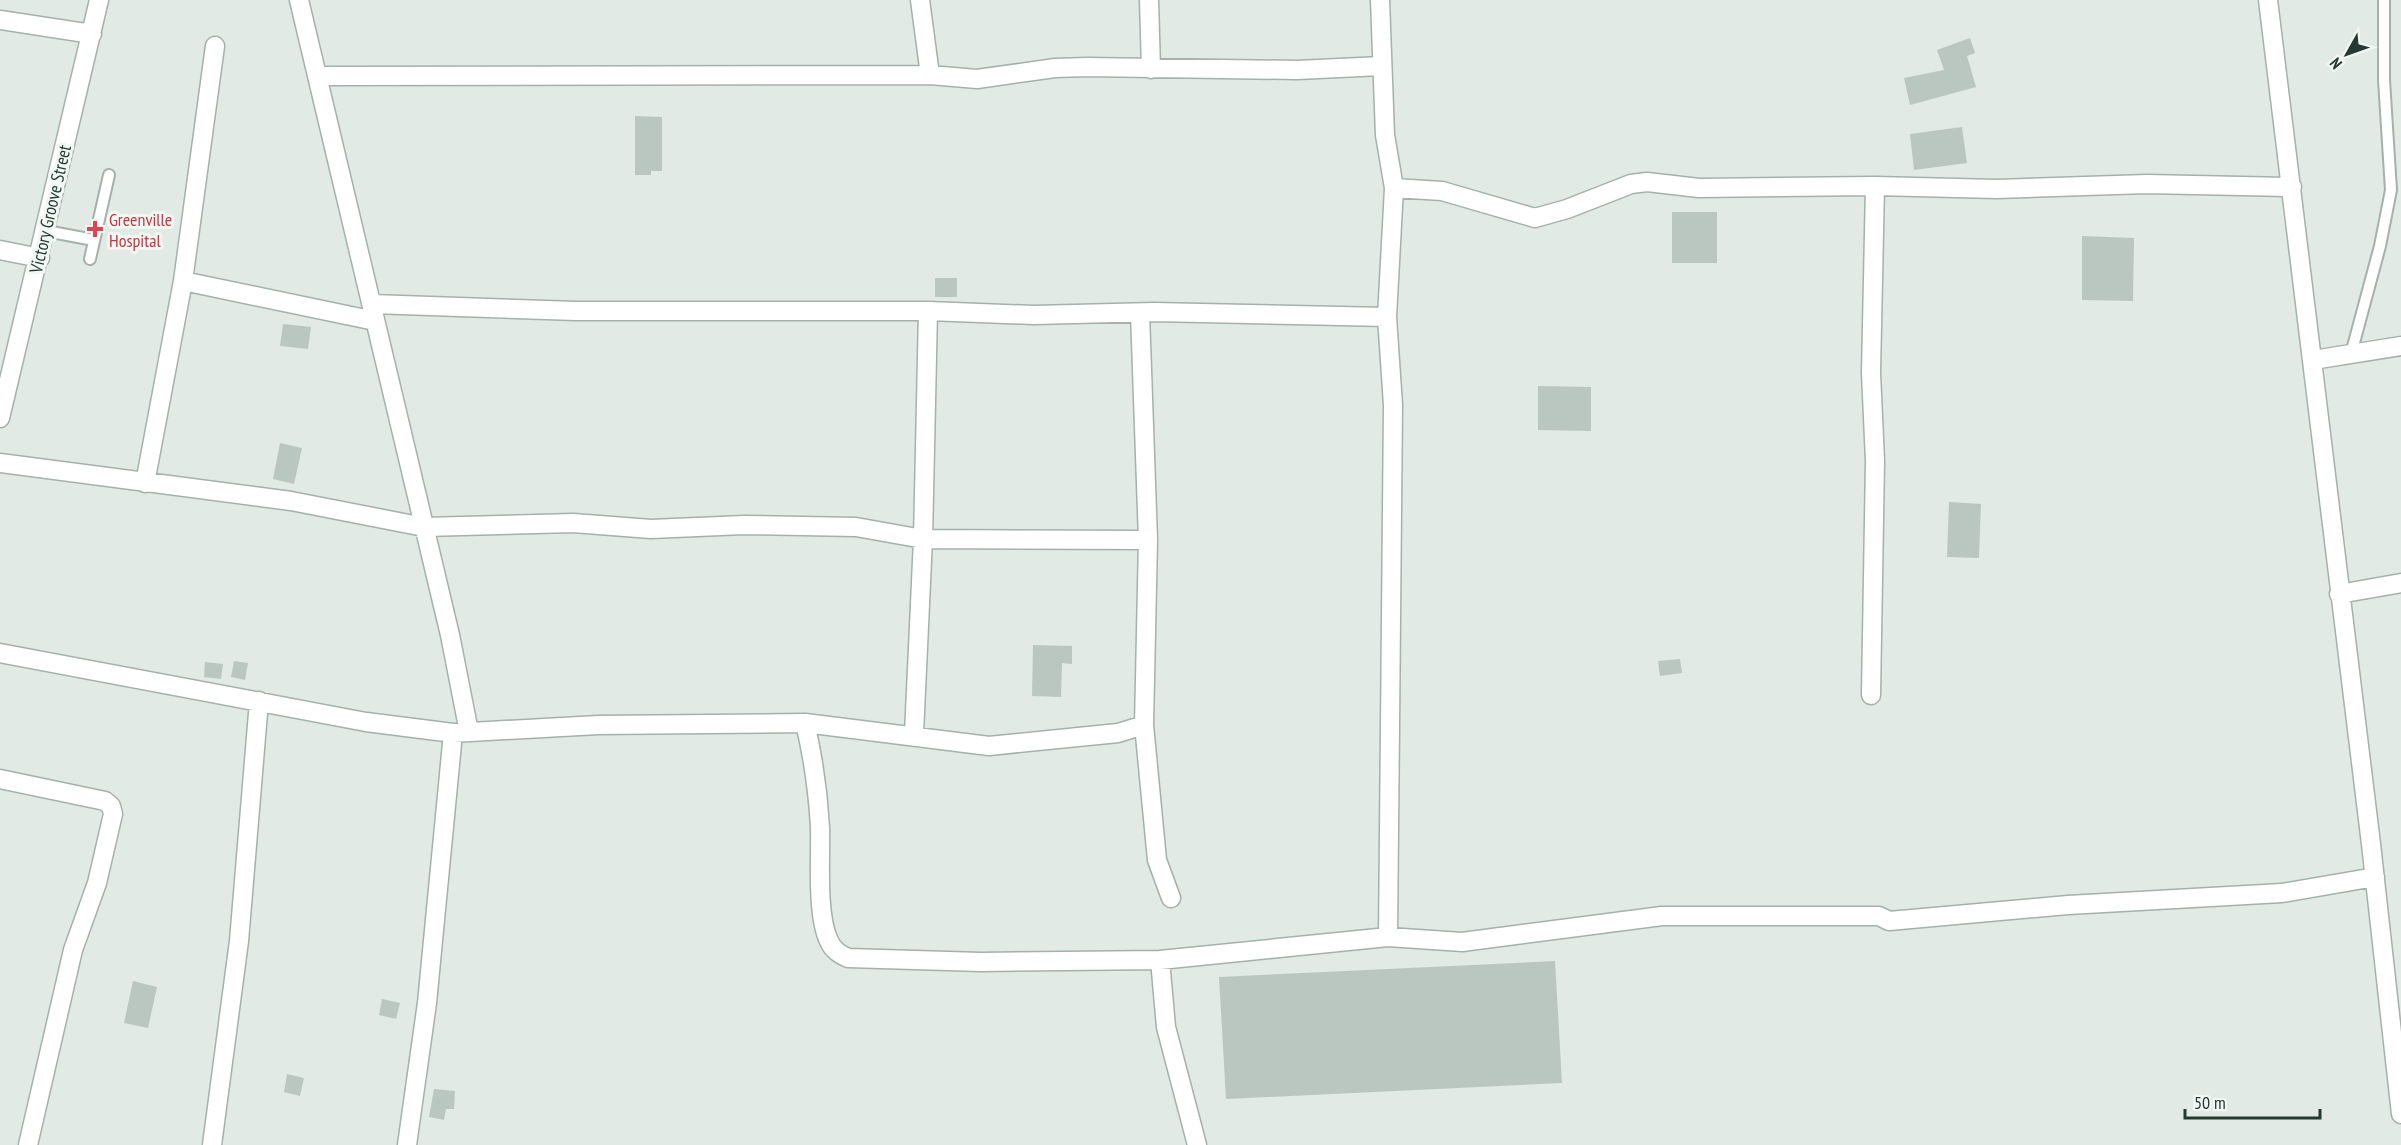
<svg xmlns="http://www.w3.org/2000/svg" width="2401" height="1145" font-family="'PT Sans Narrow',sans-serif">
	<rect width="100%" height="100%" fill="#e1eae5"/>
	<!-- building -->
	<path fill="#bac7c1" d="M1970,38L1975,53L1967,56L1976,87L1910,105L1904,78L1944,70L1937,50Z
		M635,116L662,117V171H651V175H635Z
		M1962,127L1967,163L1914,170L1910,134Z
		M1672,212H1717V263H1672Z
		M2082,236L2134,238L2133,301L2082,300Z
		M935,278H957V297H935Z
		M283,324L311,327L308,349L280,346Z
		M1538,386L1591,387V431L1538,430Z
		M280,443L302,448L294,484L273,479Z
		M1949,502L1981,504L1979,558L1947,557Z
		M1033,645L1072,646V664L1062,663L1061,697L1032,696Z
		M1680,659L1682,673L1660,676L1658,661Z
		M234,661L248,663L245,680L231,677Z
		M205,662L223,664L221,679L204,677Z
		M1555,961L1562,1083L1226,1099L1219,977Z
		M133,981L157,987L148,1028L124,1023Z
		M382,999L400,1003L396,1019L379,1015Z
		M287,1074L304,1078L300,1096L284,1092Z
		M434,1089L455,1091L454,1109H446L444,1120L429,1117Z"/>
	<g fill="none" stroke-linecap="round" stroke-linejoin="round">
		<defs>
			<path id="service" d="M46,231L94,240
				M90,259L109,175
				M2351,354L2380,246L2391,190L2384,80V0"/>
			<path id="minor" d="M299,0L450,635L469,732
				M920,0L930,75
				M1149,0L1151,69
				M2268,0L2371,844L2401,1114
				M0,20L92,34
				M319,76L930,75L977,79L1055,68L1087,67L1297,70L1382,66
				M1394,188L1442,191L1535,218L1567,209L1631,184L1647,182L1699,188L1875,186L1997,189L2147,184L2292,187
				M0,250L40,258
				M183,281L375,321
				M372,304L576,311H928L1034,315L1154,312L1387,317
				M1140,313L1148,540L1144,725L1157,860L1171,898
				M2313,360L2401,346
				M0,418L99,0
				M0,463L291,501L424,527L573,523L651,529L744,525L856,527L923,539L1148,540
				M145,483L183,281L215,46
				M2339,594L2401,583
				M0,653L366,722L453,733L598,725L805,723L989,746L1118,733L1144,725
				M1871,695L1875,461L1871,373L1875,186
				M805,723C813,757 818,791 820,827C821,857 816,914 829,941C833,950 839,954 848,958L981,962L1160,960L1388,937L1393,405L1387,317L1394,188L1385,135L1380,0
				M914,734L923,539L928,311
				M0,779L105,801L111,806L113,814L97,883L73,950L28,1145
				M1388,937L1462,942L1662,916H1879L1889,921L2068,905L2282,893L2375,877
				M1160,960L1166,1027L1197,1145
				M212,1145L239,941L259,701
				M407,1145L427,1003L453,733"/>
		</defs>
		<!-- service casing -->
		<use href="#service" stroke="#a5b1ab" stroke-width="14"/>
		<!-- minor casing -->
		<use href="#minor" stroke="#a5b1ab" stroke-width="21"/>
		<!-- service -->
		<use href="#service" stroke="#fff" stroke-width="10"/>
		<!-- minor -->
		<use href="#minor" stroke="#fff" stroke-width="18"/>
	</g>
	<!-- markers -->
	<path fill="#e0444e" stroke="#f1f7f4" stroke-width="2" d="M92 220h6v6h6v6h-6v6h-6v-6h-6v-6h6z"/>
	<g text-anchor="middle" dominant-baseline="central" stroke-width="6" stroke-linejoin="round" paint-order="stroke">
		<!-- street labels -->
		<g font-size="18" fill="#243931" stroke="#f1f7f4">
			<text transform="translate(50 209) rotate(-77)">Victory Groove Street</text>
		</g>
		<!-- health labels -->
		<g font-size="18" fill="#be3a42" stroke="#f1f7f4" text-anchor="start">
			<text x="109" y="219">Greenville<tspan x="109" dy="21">Hospital</tspan></text>
		</g>
	</g>
	<!-- north arrow -->
	<g transform="translate(2347 54) rotate(230)" stroke="#f1f7f4" stroke-width="4.5" paint-order="stroke">
	<path d="M0-4.5L10 22L0 15L-10 22Z" fill="#243931"/>
	<text y="-9" font-size="16" font-weight="bold" text-anchor="middle" fill="#243931">N</text>
	</g>
	<!-- scale -->
	<path d="M2185 1109v9h135v-9" fill="none" stroke="#243931" stroke-width="3"/>
	<text x="2194" y="1109" font-size="18" fill="#243931" stroke="#f1f7f4" stroke-width="4.5" paint-order="stroke">50 m</text>
</svg>
